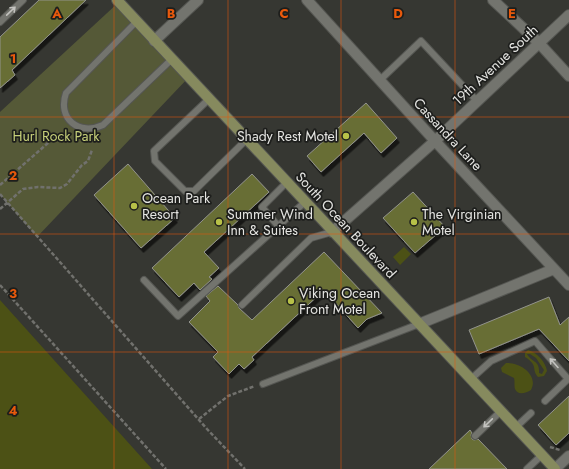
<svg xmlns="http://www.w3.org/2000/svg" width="569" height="469" font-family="Jost,sans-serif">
	<defs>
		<filter id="shadow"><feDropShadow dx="2.5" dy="4.5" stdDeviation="0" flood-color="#0009"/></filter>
	</defs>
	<rect width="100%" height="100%" fill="#363732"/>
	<!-- green -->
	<path fill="#555937" d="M119,2L189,77L37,237L0,194V112Z"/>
	<!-- water -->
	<path fill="#4c5115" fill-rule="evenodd" d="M404,247L411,254L400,265L393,257Z
		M0,300L152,469H0Z
		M528,350C537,352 546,363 547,371L544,376L538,377C531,369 539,366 525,357V353ZM527,354H530L536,358L544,370L542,374L539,373C540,360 532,363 527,354Z
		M506,363C520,362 539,375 531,390C526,393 518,396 515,389C514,386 515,381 514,378L502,372L501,368Z"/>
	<!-- building -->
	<path fill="#686e34" stroke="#92938d" filter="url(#shadow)" d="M39,0H86L12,70L15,75L0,88V37Z
		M366,103L397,138L381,153L364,133L321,172L307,156Z
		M128,164L175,218L141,248L94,195Z
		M252,174L269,192L204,252L219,268L209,277L212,279L200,290L194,283L179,297L152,268Z
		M413,192L445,227L415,253L383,218Z
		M324,252L382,313L367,319L358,328L324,290L252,357L254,360L244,369L239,364L229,374L213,357L218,352L189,322L210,301L206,296L218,286L238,305L239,308L252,320Z
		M549,297L560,325L569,317V361L539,329L479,354L469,330Z
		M569,396V433L556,445L538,425Z
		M470,430L472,433L471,435L472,439L474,440L478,439L507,469H429Z"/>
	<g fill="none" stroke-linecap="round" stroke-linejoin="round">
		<defs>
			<path id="lane" d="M137,21L66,93C57,119 79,136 103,125L172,59
				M0,22L23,0
				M380,80L421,41L477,101
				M209,99L154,151L155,161L185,191H194L247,139
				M279,227L262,207L287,182
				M144,280L178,316L305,202
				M242,305L311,238L332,232
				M471,379L491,361L535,341L568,379L545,401
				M263,384L419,324
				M516,427L531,413
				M475,436L501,411
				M527,469L542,455"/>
			<path id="street" d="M307,0L435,141L569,285
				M493,0L539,43L569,76
				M154,41L198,0
				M332,232L435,141L569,15
				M419,324L554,269
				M555,469L569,456"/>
			<path id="secondary" d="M117,0L555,469"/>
		</defs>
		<!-- lane casing -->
		<use href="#lane" stroke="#555652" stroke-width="8"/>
		<!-- street casing -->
		<use href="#street" stroke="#555652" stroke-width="12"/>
		<!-- secondary casing -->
		<use href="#secondary" stroke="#555652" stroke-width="12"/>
		<!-- path -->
		<path stroke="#71716d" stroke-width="2.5" stroke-dasharray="4 2" stroke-linecap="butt" d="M0,185L56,136
			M0,194L207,429L245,469
			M0,209L23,189L38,187L60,188L67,184L82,165L88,161L92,150
			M0,285L166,469
			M199,419L228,396L255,386
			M550,447L560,450"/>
		<!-- lane -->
		<use href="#lane" stroke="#73746e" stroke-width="6"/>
		<!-- street -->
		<use href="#street" stroke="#73746e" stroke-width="10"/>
		<!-- secondary -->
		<use href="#secondary" stroke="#868a5e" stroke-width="10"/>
	</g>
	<!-- one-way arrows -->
	<defs><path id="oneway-shaft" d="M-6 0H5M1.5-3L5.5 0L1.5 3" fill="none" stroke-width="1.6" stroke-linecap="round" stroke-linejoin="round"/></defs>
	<g stroke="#c3c3bf">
		<use href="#oneway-shaft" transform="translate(11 11) rotate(-44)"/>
		<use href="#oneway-shaft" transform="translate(554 363) rotate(-132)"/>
		<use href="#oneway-shaft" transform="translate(488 423) rotate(136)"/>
	</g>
	<!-- grid -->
	<path fill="none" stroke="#e8590c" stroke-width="1" stroke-opacity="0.55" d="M114,0V469M228,0V469M341,0V469M455,0V469M0,117H569M0,234H569M0,352H569"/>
	<!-- markers -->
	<g fill="#b7c148" stroke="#1d1e1c" stroke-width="1.5">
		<circle cx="346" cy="136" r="4"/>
		<circle cx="134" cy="206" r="4"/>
		<circle cx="219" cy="222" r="4"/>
		<circle cx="414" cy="222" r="4"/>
		<circle cx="291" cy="301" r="4"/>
	</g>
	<g text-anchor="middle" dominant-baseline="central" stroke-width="3.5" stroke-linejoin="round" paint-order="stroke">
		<!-- street labels -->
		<g font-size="14" fill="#e5e5e2" stroke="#1d1e1c">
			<text transform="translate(495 65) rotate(-43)">19th Avenue South</text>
			<text transform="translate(448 134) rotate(47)">Cassandra Lane</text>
			<text transform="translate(346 225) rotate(47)">South Ocean Boulevard</text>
		</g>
		<!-- park labels -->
		<g font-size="14" fill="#c7d079" stroke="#1d1e1c">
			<text x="56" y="136">Hurl Rock Park</text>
		</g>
		<!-- poi labels -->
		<g font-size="14" fill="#e5e5e2" stroke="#1d1e1c" text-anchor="start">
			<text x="338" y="136" text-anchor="end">Shady Rest Motel</text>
			<text x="142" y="198">Ocean Park<tspan x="142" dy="16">Resort</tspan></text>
			<text x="227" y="214">Summer Wind<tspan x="227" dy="16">Inn &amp; Suites</tspan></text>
			<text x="422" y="214">The Virginian<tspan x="422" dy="16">Motel</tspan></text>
			<text x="299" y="293">Viking Ocean<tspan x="299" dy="16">Front Motel</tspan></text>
		</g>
	</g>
	<g font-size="13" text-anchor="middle" font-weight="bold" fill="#e8590c" stroke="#1d1e1c" stroke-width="3.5" stroke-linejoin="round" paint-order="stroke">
		<text x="57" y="18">A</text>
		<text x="171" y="18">B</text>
		<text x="284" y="18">C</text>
		<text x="398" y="18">D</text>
		<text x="512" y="18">E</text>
		<text x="13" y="63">1</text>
		<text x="13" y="180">2</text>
		<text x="13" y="298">3</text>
		<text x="13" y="415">4</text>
	</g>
</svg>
